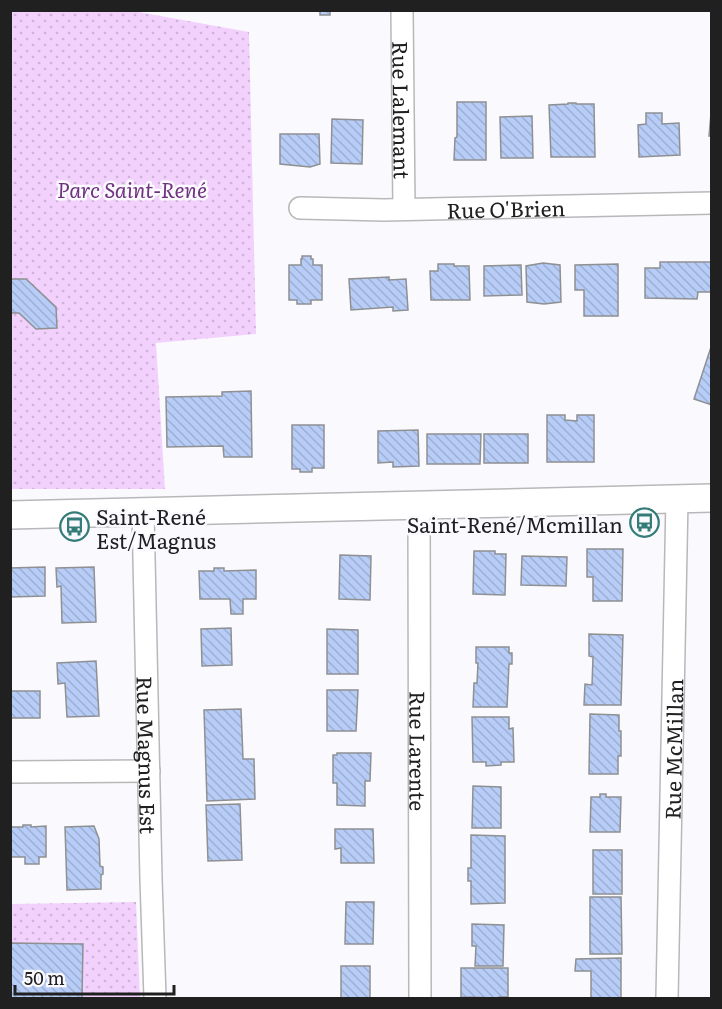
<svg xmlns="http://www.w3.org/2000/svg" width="722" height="1009" font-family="Literata,serif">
	<defs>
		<pattern id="park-dots" width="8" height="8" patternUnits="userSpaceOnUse" patternTransform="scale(1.5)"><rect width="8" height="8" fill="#f3d1fd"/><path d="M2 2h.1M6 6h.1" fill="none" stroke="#d0b3d9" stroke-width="1.8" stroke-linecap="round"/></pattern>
		<pattern id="building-back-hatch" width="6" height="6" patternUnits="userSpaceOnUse" patternTransform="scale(1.5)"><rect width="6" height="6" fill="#b7cdf7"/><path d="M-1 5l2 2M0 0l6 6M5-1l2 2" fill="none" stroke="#9db0d3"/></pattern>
	</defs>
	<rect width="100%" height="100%" fill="#fafafe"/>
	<!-- park -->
	<path fill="url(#park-dots)" d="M11,11H133L249,32L256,334L156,343L165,489H11Z
		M136,902L140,998H11L10,904Z"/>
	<!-- building -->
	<path fill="url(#building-back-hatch)" stroke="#8e9092" stroke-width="1.5" d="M338,10L330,11V15H320V11H308Z
		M457,102H486V160H454L455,138L457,137Z
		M568,103H576V104H594L595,157H551L549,105L568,104Z
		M712,103V136H709Z
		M646,113H662V124L679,123L680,155L639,157L638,125L646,124Z
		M532,116L533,158H501L500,117Z
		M332,119L363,120L362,164L331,163Z
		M280,134H319L320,164L310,167L280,164Z
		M302,256H311V259H313V265H322V300H311V304H297V300H289V265H301V259H302Z
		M660,262H712V292H698L697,299L645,298V268H660Z
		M543,263L560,265L561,302L544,304L527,302L526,266Z
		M438,264H454V266H469L470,300H431L430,271H438Z
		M618,264V316H584V290H575V265Z
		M521,265L522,295L484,296V266Z
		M389,277V280L406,279L408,310L393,311V307L351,310L349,279Z
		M13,279H26L56,307L57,328L36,329L19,313H13L10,311V281Z
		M712,344V405L694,399Z
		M251,391L252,457H224L223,446L167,447L166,397L222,396V392Z
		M547,415H565V420L577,421V415H594V462H547Z
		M292,425H324V468H312V472H300V469H292Z
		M418,430L419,466L393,467V462L378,463V431Z
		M427,434H481L480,464H427Z
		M484,434H528V463H484Z
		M587,549H623L622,601H593V577H587Z
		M474,551H495V554H506L505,595L473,594Z
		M340,555L371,556L370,600L339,599Z
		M522,556L567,557L566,586L521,585Z
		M45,567V596L10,597V568Z
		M94,567L96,622L62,623L61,586L57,587L56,568Z
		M214,568H224V571L256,570V599H243V614H231L230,599H200L199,571H214Z
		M231,628L232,665L202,666L201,629Z
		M327,629L358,630V674H327Z
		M589,634L623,635L621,705H584L585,684L592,685L593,657L589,656Z
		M476,647H509V653H512V664H509L507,707H473L474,683H477L478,663H476Z
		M96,661L99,716L67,717L65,683L58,684L57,663Z
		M327,690H358L356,731H327Z
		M10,691H40V718H10Z
		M241,709L243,759H254L255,799L207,801L204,710Z
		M590,714L619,715V731H621V756H618V774H589Z
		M472,717H509V729L513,728L514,762H501V765L486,766V762H473Z
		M337,753H371L370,781H365V806L337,805V783H333V755H337Z
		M473,786L501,787V828H472Z
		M600,794H606V797H621L620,832H590L591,797H600Z
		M240,804L242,860L208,861L206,805Z
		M23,825H31V827L46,826V857H39V864H25V857H10V827H23Z
		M94,826L99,839L100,866L103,867V874L101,875V889L67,890L65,827Z
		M335,829H373L374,863H341V848L335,849Z
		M471,835L505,836V903L471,904V881H468V868H471Z
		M593,850H622V894H593Z
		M590,897H621L622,954H590Z
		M346,902H374L373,944H345Z
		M472,924L504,925L503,966H475L476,946H472Z
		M10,943L83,944L82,998H10Z
		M621,958V998H591V971H575L576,959Z
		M341,966H370V998H341Z
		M461,968H508V997H499V998L461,997Z"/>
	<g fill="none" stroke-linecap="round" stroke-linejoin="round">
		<defs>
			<g id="minor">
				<path id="s1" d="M402,10L404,209"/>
				<path id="s2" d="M300,208L384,210L712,203"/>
				<path id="s3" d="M419,505L420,998"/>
				<path id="s4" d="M143,512L151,879L155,998"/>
				<path d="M10,772L149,771"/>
				<path id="s5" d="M667,998L677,499"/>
			</g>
			<path id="tertiary" d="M10,515L712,498"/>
		</defs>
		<!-- minor casing -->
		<use href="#minor" stroke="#b8b8bb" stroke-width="24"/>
		<!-- tertiary casing -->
		<use href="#tertiary" stroke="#b8b8bb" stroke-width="30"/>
		<!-- minor -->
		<use href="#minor" stroke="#fff" stroke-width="21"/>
		<!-- tertiary -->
		<use href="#tertiary" stroke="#fff" stroke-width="27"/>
	</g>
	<!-- icons -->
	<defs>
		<symbol id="bus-ring" viewBox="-11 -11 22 22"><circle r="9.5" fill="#fafafe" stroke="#347c77" stroke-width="1.5"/><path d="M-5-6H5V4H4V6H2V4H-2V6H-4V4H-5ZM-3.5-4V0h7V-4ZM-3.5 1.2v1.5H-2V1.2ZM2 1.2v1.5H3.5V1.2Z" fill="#347c77"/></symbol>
	</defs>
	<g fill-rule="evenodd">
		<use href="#bus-ring" x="628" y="506" width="33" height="33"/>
		<use href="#bus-ring" x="58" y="510" width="33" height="33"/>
	</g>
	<g text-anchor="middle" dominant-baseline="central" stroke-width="5" stroke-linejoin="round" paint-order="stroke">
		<!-- street labels -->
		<g font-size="21" fill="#202021" stroke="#fafafe">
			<text stroke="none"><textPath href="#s1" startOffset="100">Rue Lalemant</textPath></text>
			<text stroke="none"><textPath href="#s2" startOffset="206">Rue O'Brien</textPath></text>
			<text stroke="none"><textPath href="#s5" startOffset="249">Rue McMillan</textPath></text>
			<text stroke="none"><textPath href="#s3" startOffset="246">Rue Larente</textPath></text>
			<text stroke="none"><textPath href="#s4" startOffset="243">Rue Magnus Est</textPath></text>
		</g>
		<!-- park labels -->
		<g font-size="21" font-style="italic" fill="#6f327f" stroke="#fafafe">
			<text x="132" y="188">Parc Saint-René</text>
		</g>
		<!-- poi labels -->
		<g font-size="21" fill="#202021" stroke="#fafafe" text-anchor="start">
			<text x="96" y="515">Saint-René<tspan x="96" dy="24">Est/Magnus</tspan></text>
			<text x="623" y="523" text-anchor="end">Saint-René/Mcmillan</text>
		</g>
	</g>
	<!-- border -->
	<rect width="722" height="1009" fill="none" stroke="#202021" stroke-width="24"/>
	<!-- scale -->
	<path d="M15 985v9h159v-9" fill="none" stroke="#202021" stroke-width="3"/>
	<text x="24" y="985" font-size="18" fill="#202021" stroke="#fafafe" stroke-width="4.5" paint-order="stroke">50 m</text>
</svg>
